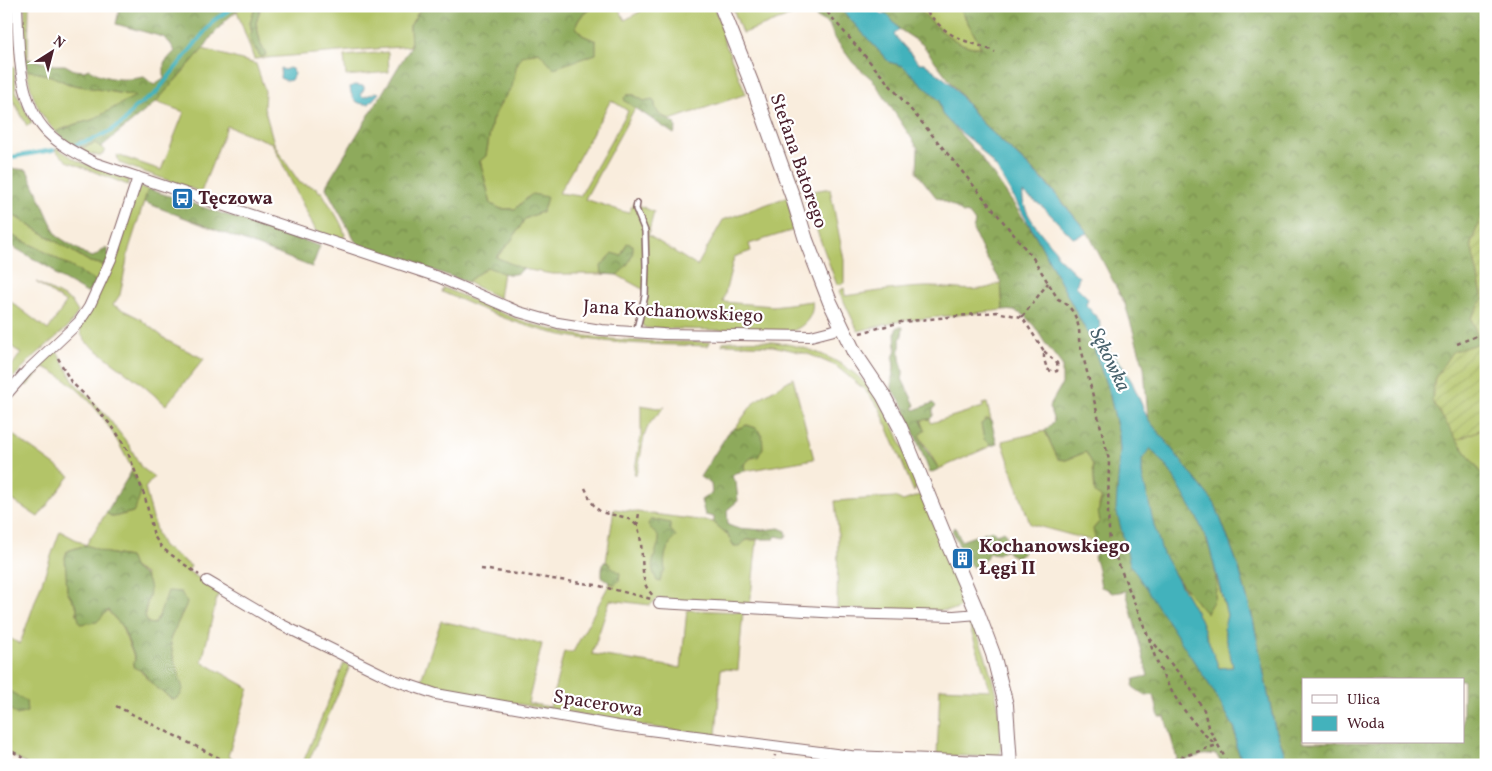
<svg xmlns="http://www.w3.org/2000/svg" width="1492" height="771" font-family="Vollkorn,serif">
	<defs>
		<pattern id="forest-crowns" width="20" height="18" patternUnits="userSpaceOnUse" patternTransform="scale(1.25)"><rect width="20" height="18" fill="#8eaa5c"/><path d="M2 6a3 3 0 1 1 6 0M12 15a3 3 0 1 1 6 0" fill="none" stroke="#768a4c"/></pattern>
		<pattern id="garden-furrows" width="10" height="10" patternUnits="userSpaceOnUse" patternTransform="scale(1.25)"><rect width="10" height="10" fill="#b3c467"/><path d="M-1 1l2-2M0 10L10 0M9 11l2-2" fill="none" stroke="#9ba85a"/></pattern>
	</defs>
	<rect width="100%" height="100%" fill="#fff"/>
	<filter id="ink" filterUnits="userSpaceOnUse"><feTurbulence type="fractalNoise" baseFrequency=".02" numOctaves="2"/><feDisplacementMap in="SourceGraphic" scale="10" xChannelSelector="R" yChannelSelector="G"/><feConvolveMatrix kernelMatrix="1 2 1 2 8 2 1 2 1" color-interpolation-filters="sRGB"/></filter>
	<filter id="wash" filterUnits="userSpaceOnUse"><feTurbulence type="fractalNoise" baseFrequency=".0096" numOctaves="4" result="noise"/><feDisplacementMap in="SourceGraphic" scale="20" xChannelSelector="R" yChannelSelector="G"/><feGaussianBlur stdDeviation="1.12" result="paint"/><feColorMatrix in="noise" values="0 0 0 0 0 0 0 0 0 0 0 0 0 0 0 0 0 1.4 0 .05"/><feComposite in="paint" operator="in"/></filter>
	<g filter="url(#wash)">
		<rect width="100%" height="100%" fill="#f9eddd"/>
		<!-- grass -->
		<path fill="#b3c467" stroke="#7e7249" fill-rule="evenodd" d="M25,6H29L28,57H25L24,51Z
			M241,6H256L250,22L252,33L249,35L257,52L266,55L261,45L256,23L261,6H422L410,26L411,46L254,59L237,11Z
			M592,6H624L619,9L625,20L650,6H714L725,36L723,38L746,94L670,120L659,114L648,100L644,101L634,95H627L624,98L635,108L585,199L628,213L634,203L654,212L648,235L697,266L723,220L787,197L794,230L749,244L751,251L734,257L723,302L773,306L812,301C815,317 802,329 788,332L645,328L641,323L645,306L646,291L617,275L614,274H552L523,269L496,258L511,241L525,219L543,211L532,194L515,209H501L491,204L480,160L486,156L492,120L514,80L516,67L522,55L539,52L570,63L596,41L582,35L576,27C578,16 586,14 592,6ZM611,100L628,111L580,196L559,193Z
			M732,6H790L797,13L744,33H742Z
			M916,6H959L981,47C956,50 932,23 916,6Z
			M6,7L10,8L12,45H7Z
			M203,49L256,64L265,91L264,107L274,143L279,153L300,183L317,188L319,192H322C329,206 341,219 345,235L343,239L337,238L316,231L272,143L227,126L201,192L119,163L117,155L161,170L184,112L156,102Z
			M388,52L389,72L346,76L344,56Z
			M8,66L14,67L16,92L32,123L27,126L9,92Z
			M27,70L51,76L69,84L136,96L92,120L73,125L56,132C38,113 31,95 27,70Z
			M95,143L106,151L100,156L87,153L79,148L86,147Z
			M57,148L78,161L129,180L128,185L67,161L55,150Z
			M139,187L148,189L129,249L120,295L113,305L139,318L168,341L204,359L166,405L139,382L86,342L81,334L80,327Z
			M825,189H830L844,260V283L837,285L804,196L807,192Z
			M6,211L90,262L105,265L97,282L40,249L13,236L8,244L6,243Z
			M487,267L503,272L499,298L467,282Z
			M36,282L71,301L78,312L69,326L30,360L12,379L6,374L21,353L6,343V298L48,330L66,303Z
			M1001,282L1003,310L901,321L858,331L839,291L844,288L845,296C872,292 898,288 925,287C949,286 980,296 1001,282Z
			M444,288C474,300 504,316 535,325C592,342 652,342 710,342L708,346C649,344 589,345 531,327C500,318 471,304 442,292Z
			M723,342C782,335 853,352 884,408C898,432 907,460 917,486L914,492L880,409L865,390L836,366L808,354L773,346L725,344L722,345Z
			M56,349L74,382L93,401L109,419L129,445L141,467L154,477L145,488L157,534L163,546L191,566L188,571L221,593L217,597L202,662L249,688L228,756L246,765H28L6,752V706L18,714L17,697L6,689V636L20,644L60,531L86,545L67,551V591L77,607V614L107,610L121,625L139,669L153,685L174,700L173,656L170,639L187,603L164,605L159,617L154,624L148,623C142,613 147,609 148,599C150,592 146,581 145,574L133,567L129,557L107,553L86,545L106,513L113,517L133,512L135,477L131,472L132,469C110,425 90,390 44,367L27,386L22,383Z
			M793,378L814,459L745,471L744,464L751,458L756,428L747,425L737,429L735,428L755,401Z
			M987,403L991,420L987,419L981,424L984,439L991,446L939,469L919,435L925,430L921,420L930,419L931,423L983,407V404Z
			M641,405L657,408L665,407C657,415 648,423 645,434C641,447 641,461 636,474H634L641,436Z
			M1486,427V479L1457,440Z
			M6,430L70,476L38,517L6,496Z
			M1045,431L1058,459L1066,460L1086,452L1093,465L1095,492L1102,497L1099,505L1100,521L1093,529L1097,542L1030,524L1002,441Z
			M920,495L925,503L965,601L962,606L955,610L916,611L837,609L838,531L835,501L895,497L903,501Z
			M614,509L714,522L727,534L734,546L747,540H757L750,606L696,603L659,598L650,605L610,600L592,654L681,668L687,610L743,612L738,670L721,669L716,736L623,723L419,686L441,621L542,644L528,703L550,707L564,652H573L610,583L615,584L609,563L606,562Z
			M1215,572L1227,615L1224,628L1233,667L1219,668L1200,619L1179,582L1206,612L1215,596Z
			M967,618L972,620C989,663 1003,705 1001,752L997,757L937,755L940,688L990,690Z
			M344,663L350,666L307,765H302Z"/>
		<!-- forest -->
		<path fill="url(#forest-crowns)" stroke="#6c6444" fill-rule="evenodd" d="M120,6H215L221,12L234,6L237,11L227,19L212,36L203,49L156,102L101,147L95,143C78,151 69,144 56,132L73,125L92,120L135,96L69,84L51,76L27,70L25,58L54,65H65L74,70L84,71L89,69C106,80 124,81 144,77L154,85L164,79V63L175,51L170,43L163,37L116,24Z
			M256,6H261L256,23L261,45L266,55L261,57L253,46L249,35L252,33L250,22Z
			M422,6H592C586,13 578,16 576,27L582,35L596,41V54L554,68L539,52L522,55L516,67L512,87L500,104L492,120L486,156L480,161L491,204L501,209H515L532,194L547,197L543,211L525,219L511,241L496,257L523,269C513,280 499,271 487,267L467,282L360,245L355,241L326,188L327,184L411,46L410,26Z
			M814,6H838L889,62L903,66L939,100L942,114L981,157L1037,238L1091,340L1110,396L1119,434L1120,450L1193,660L1214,692L1235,729L1236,746L1244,765H1222L1216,754L1203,755L1178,762L1165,717H1159L1154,695L1146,696L1133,687L1134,679L1148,676L1126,591L1112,593L1107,589L1101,587L1098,569L1094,557L1098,551L1093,529L1100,521L1098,512L1102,498L1095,493L1093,465L1086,452L1066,460L1058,459L1045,431L1054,421L1049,407L1062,384V365L1045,343L1035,327L1024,315L1014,311L1003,310L1001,282L984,254L973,230L975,222L969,214L963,213L952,205L936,197L917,173L918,148L873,80L853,63L834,37L829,24L817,18L814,13Z
			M879,6H916C931,22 957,50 981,47L980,45L959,6H1486V204L1471,244L1483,299L1471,318L1480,343L1457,440L1486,479V765H1292L1285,755L1274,724L1254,624L1239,568L1215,504L1148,419L1144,367L1125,304L1088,233L1047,183L981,122L922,44L899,29ZM1303,680H1463V742H1303Z
			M627,95H634L644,101L652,99L655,103C655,115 665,118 675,123L676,129L674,134L625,101L624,98Z
			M6,165L8,168L27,170L57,236L87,255L93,257L106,248L108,251L109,257L105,265L90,262L6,211Z
			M148,189L320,246L312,267L309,266L144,202Z
			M13,236L40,249L92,279L97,282L87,293L55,275L53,270L8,244Z
			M627,243L633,245C634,258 627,267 617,275L602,274L601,266L613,253L621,256Z
			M897,327H903L902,337L900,339C901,346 899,351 900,357C901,366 905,371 902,379L915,405L913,409L914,410L933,403L936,406L933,410V416L930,419L921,420L925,430L919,435L926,450L939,469L930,473L903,405L892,390V378L894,368L893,358L896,349L895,333Z
			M987,419L991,420L997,444L991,446L984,439L981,424Z
			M747,425L756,428L762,434L763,448L758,457L751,458L744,464L745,471L735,473L732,477L736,482L738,501L727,510L728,525L736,528L764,530L779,528L786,531L787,535L785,538L776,536L774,539C769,539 749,539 747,540C744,541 743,544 740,546H734L727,534L714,523V517L705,515L701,500L712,493L711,484L700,477L728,433L734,428L737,429Z
			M1150,447C1157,455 1164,463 1170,471C1190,500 1223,560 1215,596C1214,601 1209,608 1206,613C1190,594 1173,576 1163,554C1157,540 1138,473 1142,460C1143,456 1148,451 1150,447Z
			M131,472C142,487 143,495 133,512L113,517L106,513Z
			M651,519L670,523V529L676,536C666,546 663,558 665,571L662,574L660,582L657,581C649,564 653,564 657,547C658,546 659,541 659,540C659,534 650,530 648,524Z
			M955,527L961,541L992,530L996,534L1004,531L1008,540H1016L1017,545L1024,550L1023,554L1017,557L1009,554L1006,549L998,554L990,553L979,566L972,567L962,552L952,530Z
			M86,545L107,553L129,557C131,560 132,565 134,568C142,575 146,573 149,585C153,599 139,610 148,623L154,624L159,616L168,591L181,592L187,603L170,639L173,656L183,689L180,696L174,700L153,685L142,671L133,667L135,658L123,628L108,610L97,622L80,624L77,614V607L67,591L65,557L67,551Z
			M604,562L609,563L612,567L620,573L619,581L615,584L610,583L602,577V569Z
			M6,689L26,701L27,712L17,715L7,707Z"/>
		<!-- garden -->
		<path fill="url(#garden-furrows)" stroke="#7e7249" d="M1486,204V427L1457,440L1432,401L1435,378L1452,352L1480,343L1471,318L1483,299L1471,244Z"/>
		<!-- water -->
		<path fill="#43b2bc" stroke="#466874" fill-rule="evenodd" d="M838,6H871L875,10L876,8L882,14H887L899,29L894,35L919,63H924L950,83L981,122L1047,184L1088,233L1073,238L1043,207L1023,193C1020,211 1045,238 1056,251V255L1079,277L1076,286L1088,298L1086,305L1100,321L1099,323L1101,326L1099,331L1103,339L1111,345L1110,348L1106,346V347L1123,366V368L1132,382L1148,419L1215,504L1239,568L1254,624L1274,724L1285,755L1292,765H1244L1236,746L1235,729L1214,692L1130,564L1116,509L1120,450L1119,435L1110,396L1091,340L1037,238L997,169L977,145L953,126L942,114L939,100L903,66L889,62ZM1150,448L1170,471L1196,516L1208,542L1227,615L1224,628L1233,667L1219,668L1200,619L1163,554L1154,525L1142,474V460Z
			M281,68L284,70L289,68L292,69L294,74L291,80L287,81L280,78Z
			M354,85L364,86V89L360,95L364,97L377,92L379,93L369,104C356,105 351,99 350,87Z"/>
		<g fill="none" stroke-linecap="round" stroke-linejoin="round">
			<!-- stream -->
			<path stroke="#43b2bc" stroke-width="4" d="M77,144L91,140L109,132L124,122L134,108L155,94L214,20L236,6
				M6,158L53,150"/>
		</g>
	</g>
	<g filter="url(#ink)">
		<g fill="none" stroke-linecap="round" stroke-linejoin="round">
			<defs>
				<path id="lane" d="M636,332L645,296L646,267L645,231L636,209L637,203"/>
				<path id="street" d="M17,6C19,46 17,101 47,132C61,146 78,154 95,163L438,277L519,312L558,323L601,330L663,334L811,336L842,328
					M6,395L27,371L79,322L89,307L111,259L138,177
					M207,581L280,624L394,680L436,694L618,726L851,756L1010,762
					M659,603L840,613L954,616L978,614"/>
				<path id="secondary" d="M721,6L753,87L793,198L806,240L830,302L854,352L883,395L900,427L948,544L978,614L993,654L1006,705L1010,765"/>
			</defs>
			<!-- lane casing -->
			<use href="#lane" stroke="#876769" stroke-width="8"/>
			<!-- street casing -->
			<use href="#street" stroke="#876769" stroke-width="12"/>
			<!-- secondary casing -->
			<use href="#secondary" stroke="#876769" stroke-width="16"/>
			<!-- path -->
			<path stroke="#876769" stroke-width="2.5" stroke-dasharray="4 4" stroke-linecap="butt" d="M822,6L924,125L1033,258L1058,299C1073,305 1081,324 1079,340L1109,460L1108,514L1110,543L1148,636L1187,683L1204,710L1208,727L1229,765
				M921,6C932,17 941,29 954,36C967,43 982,45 995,52
				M1022,317L1048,283
				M860,333L901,322L996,312L1022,317L1044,351V359L1047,369L1053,372L1057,371L1058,368L1057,363L1044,351
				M1457,344L1486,332
				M58,358L71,382L86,396L115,430L127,450L145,497L154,536L162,548L199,575
				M585,488C589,496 592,506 600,511C610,517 626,513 636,525C644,534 640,571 646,586C648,590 651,593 653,596
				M637,526L639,513
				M481,569L596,585L651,599
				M1149,638C1159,677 1185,718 1215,744
				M116,706L233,765
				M6,748L37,765
				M773,764L775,755
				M1158,765L1217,745"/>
			<!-- lane -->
			<use href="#lane" stroke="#fff" stroke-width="5"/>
			<!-- street -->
			<use href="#street" stroke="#fff" stroke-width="10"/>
			<!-- secondary -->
			<use href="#secondary" stroke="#fff" stroke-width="14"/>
		</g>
	</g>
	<!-- icons -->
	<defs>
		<symbol id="bus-square" viewBox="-11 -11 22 22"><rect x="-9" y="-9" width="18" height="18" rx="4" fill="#1f6fb2" stroke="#fff"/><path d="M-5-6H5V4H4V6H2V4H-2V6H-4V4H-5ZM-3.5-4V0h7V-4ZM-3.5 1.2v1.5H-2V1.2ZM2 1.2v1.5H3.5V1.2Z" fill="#fff"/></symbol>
		<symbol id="building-square" viewBox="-11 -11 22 22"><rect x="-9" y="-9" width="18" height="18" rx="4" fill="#1f6fb2" stroke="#fff"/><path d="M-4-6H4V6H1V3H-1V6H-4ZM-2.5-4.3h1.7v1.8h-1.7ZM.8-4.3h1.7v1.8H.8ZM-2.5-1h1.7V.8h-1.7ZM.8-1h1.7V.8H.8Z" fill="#fff"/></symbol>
	</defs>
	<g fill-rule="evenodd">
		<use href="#bus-square" x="170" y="186" width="25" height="25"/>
		<use href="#building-square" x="950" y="546" width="25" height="25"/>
	</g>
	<g text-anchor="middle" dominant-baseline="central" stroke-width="4.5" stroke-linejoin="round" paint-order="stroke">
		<!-- street labels -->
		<g font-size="19" fill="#4a1f2b" stroke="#fff">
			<text transform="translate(798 161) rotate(71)">Stefana Batorego</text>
			<text transform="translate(673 312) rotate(3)">Jana Kochanowskiego</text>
			<text transform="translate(598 704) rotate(9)">Spacerowa</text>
		</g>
		<!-- poi labels -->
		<g font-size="19" font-weight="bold" fill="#4a1f2b" stroke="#fff" text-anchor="start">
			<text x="198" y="199">Tęczowa</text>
			<text x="979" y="547">Kochanowskiego<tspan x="979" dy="22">Łęgi II</tspan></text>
		</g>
		<!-- water labels -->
		<g font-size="20" font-style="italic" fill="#47616c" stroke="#fff">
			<text transform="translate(1109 360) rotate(64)">Sękówka</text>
		</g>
	</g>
	<!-- margin -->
	<rect width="1492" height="771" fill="none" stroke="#fff" stroke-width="25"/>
	<!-- legend -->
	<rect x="1302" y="678" width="162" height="65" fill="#ffffff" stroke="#b7a5aa"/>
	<rect x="1312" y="695" width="25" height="8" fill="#ffffff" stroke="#b7a5aa"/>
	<text x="1347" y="704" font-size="15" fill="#4a1f2b">Ulica</text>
	<rect x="1312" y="716" width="25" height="15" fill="#43b2bc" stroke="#b7a5aa"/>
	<text x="1347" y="728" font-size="15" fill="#4a1f2b">Woda</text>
	<!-- north arrow -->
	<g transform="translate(52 52) rotate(36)" stroke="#ffffff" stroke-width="4" paint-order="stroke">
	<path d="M0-4L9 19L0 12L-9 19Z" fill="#4a1f2b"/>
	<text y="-8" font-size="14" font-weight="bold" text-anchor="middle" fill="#4a1f2b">N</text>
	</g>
</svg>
